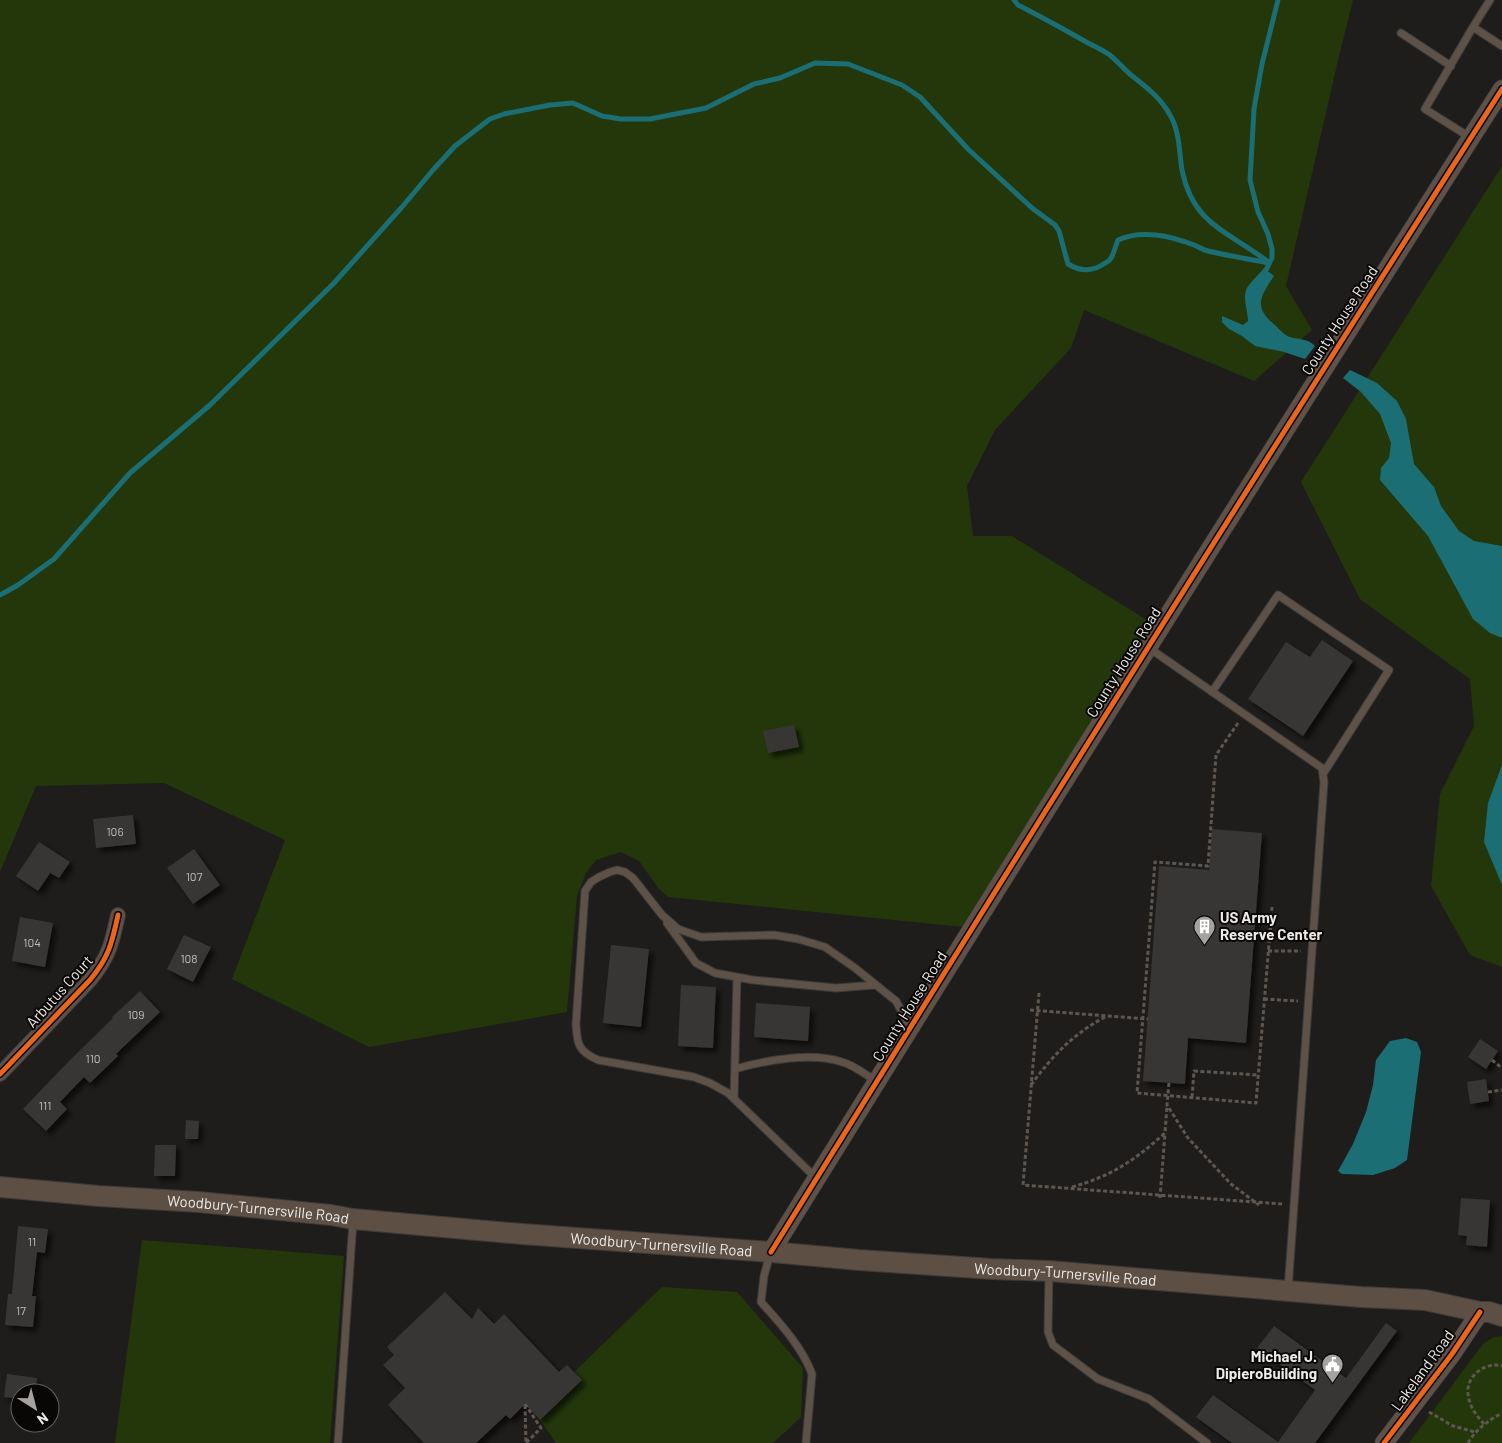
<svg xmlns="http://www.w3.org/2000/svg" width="1502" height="1443" font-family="Barlow,sans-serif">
	<defs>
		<filter id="shadow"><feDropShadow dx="4.5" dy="4.5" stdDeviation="2.5" flood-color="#0009"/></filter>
	</defs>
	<rect width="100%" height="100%" fill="#1f1d1b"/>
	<!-- green -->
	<path fill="#23370b" d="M0,0H1353L1339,56L1286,286L1312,330L1254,381L1084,310L1071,348L995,430L967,486L973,536H1012L1153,624L963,927L668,897L658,888L639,861L621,852L596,860L586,873L577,896L567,1012L369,1047L232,979L285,840L164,783L36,786L0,872Z
		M1502,166V967L1470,955L1431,886L1440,794L1474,726L1470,679L1360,599L1301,482Z
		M142,1240L344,1256L330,1443H115Z
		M662,1287L737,1292L803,1368L801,1417L773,1443H556L540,1420L582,1381L574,1372Z
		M1502,1336V1443H1409L1483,1344L1494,1337Z"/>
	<!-- water -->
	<path fill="#1b6e74" d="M1264,268L1274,276C1260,297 1253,307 1275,325C1279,329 1285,336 1290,337C1299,340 1308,338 1315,346L1305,359L1284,352L1255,346L1242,336L1229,329L1222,322V316L1243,325L1248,321C1248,311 1242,297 1247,288C1251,281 1259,275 1264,268Z
		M1350,370L1377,383L1397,401L1406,419L1414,464L1434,487L1441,506L1459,531L1474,541L1502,546V638L1490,633L1473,619L1428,536L1380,480L1381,468L1389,458L1391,443L1380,414L1361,392L1343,378Z
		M1502,765V885L1484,842L1488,803Z
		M1406,1038L1417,1042L1421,1052L1407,1160L1395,1168L1373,1175L1342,1174L1338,1171L1353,1144L1366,1112L1373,1085L1376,1060L1390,1041Z"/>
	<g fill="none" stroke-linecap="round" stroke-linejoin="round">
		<!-- stream -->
		<path stroke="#1b6e74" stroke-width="5" d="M1014,0L1018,5C1042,17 1065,30 1088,43C1096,47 1105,51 1111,56C1118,62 1124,69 1131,75C1146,87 1161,98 1170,115C1180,132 1179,152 1182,170C1193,225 1228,231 1267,261
			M1263,276L1272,258V249L1268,234L1258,212L1250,180L1254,109L1262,64L1278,0
			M0,595L18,585L54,559L130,473L210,405L334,283L402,207L433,170L455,146L490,119L504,114L550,105L573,103L602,116L621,119H650L706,108L754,84L780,78L815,63L848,64L902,85L920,97L968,149L1032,208L1055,225L1059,231L1068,264C1081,272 1093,272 1105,263C1108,262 1110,260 1111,258C1114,253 1116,245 1118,240C1142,229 1170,236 1194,245C1199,247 1203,250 1208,251C1228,256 1249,259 1269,263"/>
	</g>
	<!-- building -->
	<path fill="#373634" filter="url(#shadow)" d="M1322,640L1353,661L1303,736L1248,699L1286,642L1310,657Z
		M794,725L799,747L768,753L763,731Z
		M133,815L136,844L96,848L93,819Z
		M1212,829L1262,833L1246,1043L1188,1038L1185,1084L1143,1081L1159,866L1209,870Z
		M39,842L70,862L59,878L50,873L38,891L16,876Z
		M194,849L220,885L193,904L167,868Z
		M20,917L53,923L45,967L12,961Z
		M184,935L211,947L193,982L167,969Z
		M611,945L649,949L641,1027L603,1023Z
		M681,985L716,987L713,1048L678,1046Z
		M140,991L160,1012L116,1054L118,1056L90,1083L84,1077L60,1102L67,1109L46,1131L23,1109L69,1061L113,1018L112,1017Z
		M756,1003L810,1007L808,1041L754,1037Z
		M1480,1039L1498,1051L1486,1069L1468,1057Z
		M1486,1079L1489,1101L1470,1104L1467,1082Z
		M186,1120L199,1121L198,1139H185Z
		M155,1145H176L175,1176H154Z
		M1461,1198L1490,1200L1487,1247L1466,1245L1467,1236L1458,1235Z
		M18,1226L48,1229L45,1253L37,1252L32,1296H36L33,1327L5,1325L8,1294H12Z
		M445,1292L472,1319L478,1308L494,1324L504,1314L559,1372L567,1365L582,1380L540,1420L525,1404L510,1419L506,1415L476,1443H424L388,1405L405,1388L383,1365L394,1355L387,1347Z
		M1386,1323L1397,1331L1315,1443H1232L1196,1417L1213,1395L1278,1442L1315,1390L1257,1348L1274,1326L1346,1378Z
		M7,1374L37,1378L35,1393H20V1399L4,1397Z"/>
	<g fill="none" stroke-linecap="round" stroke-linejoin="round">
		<defs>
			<path id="service" d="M1490,0L1473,27L1502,46
				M1401,33L1451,66
				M1471,138L1425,109L1473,27
				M1149,648L1322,768L1324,782L1288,1290
				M1212,692L1278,595L1389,670L1323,774
				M667,923L696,963L715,973L753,980L836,988L875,985
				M735,1069C766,1060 811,1052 842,1062C854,1065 866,1075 876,1081
				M734,1099L737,977
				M816,1178L728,1093L710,1083L694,1077L598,1060C578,1051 577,1044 576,1024L585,891L591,882L599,877L610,872L617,870L625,872L633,878L662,915L678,929L701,937L774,935L798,939L825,947L855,968L896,1001L910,1027
				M770,1254L764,1276L761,1302C780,1323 802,1347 812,1374L806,1443
				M1049,1273L1048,1332L1053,1345L1098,1379L1149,1399L1207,1443
				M338,1443L353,1221"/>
			<path id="minor" d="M0,1074L90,980C109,957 112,943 118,915"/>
			<path id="tertiary" d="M771,1252C1012,863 1255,475 1502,89
				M1384,1443L1452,1354L1480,1312"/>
			<g id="secondary">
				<path id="s1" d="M0,1187L99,1196L199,1202L331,1215L353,1219L522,1234L771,1252L859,1260L992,1269L1049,1271L1361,1297L1425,1300L1480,1312H1489L1502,1316"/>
			</g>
		</defs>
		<!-- service casing -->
		<use href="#service" stroke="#3b3a39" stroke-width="9"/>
		<!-- minor casing -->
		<use href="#minor" stroke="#3b3a39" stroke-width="16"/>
		<!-- tertiary casing -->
		<use href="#tertiary" stroke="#3b3a39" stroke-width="19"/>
		<!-- secondary casing -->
		<use href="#secondary" stroke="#3b3a39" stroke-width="22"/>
		<!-- path -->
		<path stroke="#5e5650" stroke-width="3" stroke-dasharray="4 2.5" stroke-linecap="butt" d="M1238,723L1216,755L1208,866L1155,862L1137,1093L1256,1103L1272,907
			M1268,951H1301
			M1039,993L1023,1185L1282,1204
			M1264,999L1298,1001
			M1030,1010L1148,1019
			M1492,1060L1502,1068
			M1169,1083L1167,1105L1188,1138L1231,1184L1259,1205
			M1031,1085C1053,1055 1074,1033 1107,1016
			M1488,1092L1502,1090
			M1192,1097L1194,1071L1258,1075
			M1072,1187C1112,1176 1135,1160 1165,1133L1167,1106
			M1160,1198L1165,1133
			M525,1404L541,1428L526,1443
			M525,1405L526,1443
			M1429,1412L1453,1426L1475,1432
			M1484,1424C1476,1415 1469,1406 1468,1393C1466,1376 1486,1361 1502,1366
			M1468,1443C1476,1429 1488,1421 1502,1413"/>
		<!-- service -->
		<use href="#service" stroke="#5d5148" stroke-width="7"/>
		<!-- minor -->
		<use href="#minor" stroke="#5d5148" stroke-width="14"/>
		<!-- tertiary -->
		<use href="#tertiary" stroke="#5d5148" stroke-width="18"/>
		<!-- secondary -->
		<use href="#secondary" stroke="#5e4f44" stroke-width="20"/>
		<defs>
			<path id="cycleway" d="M0,1074L90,980C109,957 112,943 118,915
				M771,1252C1012,863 1255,475 1502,89
				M1384,1443L1452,1354L1480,1312"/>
		</defs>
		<!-- cycleway casing -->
		<use href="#cycleway" stroke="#090706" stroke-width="8"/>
		<!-- cycleway -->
		<use href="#cycleway" stroke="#eb651d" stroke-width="5"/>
	</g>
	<!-- icons -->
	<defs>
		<symbol id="building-pin" viewBox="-11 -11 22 30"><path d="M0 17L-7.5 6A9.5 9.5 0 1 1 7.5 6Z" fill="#a5a2a0" stroke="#090706"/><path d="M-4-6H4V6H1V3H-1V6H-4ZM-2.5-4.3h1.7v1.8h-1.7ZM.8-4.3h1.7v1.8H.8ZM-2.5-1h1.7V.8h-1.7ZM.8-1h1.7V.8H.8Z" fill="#fff"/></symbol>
		<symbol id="civic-pin" viewBox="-11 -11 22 30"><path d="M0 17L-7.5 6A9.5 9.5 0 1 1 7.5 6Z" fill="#a5a2a0" stroke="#090706"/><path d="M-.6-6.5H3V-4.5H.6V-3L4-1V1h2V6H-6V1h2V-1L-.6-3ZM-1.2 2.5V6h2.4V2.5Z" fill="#fff"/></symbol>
	</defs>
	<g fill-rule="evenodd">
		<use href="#building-pin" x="1192" y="914" width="25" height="34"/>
		<use href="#civic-pin" x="1320" y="1352" width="25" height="34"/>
	</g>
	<g text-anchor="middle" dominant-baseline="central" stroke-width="4" stroke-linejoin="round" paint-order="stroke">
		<!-- number labels -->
		<g font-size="12" fill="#c0bdbb">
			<text x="115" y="831">106</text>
			<text x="194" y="876">107</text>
			<text x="32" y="942">104</text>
			<text x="189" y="958">108</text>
			<text x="136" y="1014">109</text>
			<text x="93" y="1058">110</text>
			<text x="45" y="1105">111</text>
			<text x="32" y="1241">11</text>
			<text x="21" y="1310">17</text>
		</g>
		<!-- street labels -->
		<g font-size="15" fill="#edeae8" stroke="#090706">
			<text transform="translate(1339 320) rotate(-57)">County House Road</text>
			<text transform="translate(1123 662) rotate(-58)">County House Road</text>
			<text transform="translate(59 991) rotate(-48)">Arbutus Court</text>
			<text transform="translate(909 1006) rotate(-58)">County House Road</text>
			<text stroke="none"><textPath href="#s1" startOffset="259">Woodbury-Turnersville Road</textPath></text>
			<text stroke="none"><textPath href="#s1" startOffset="664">Woodbury-Turnersville Road</textPath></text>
			<text stroke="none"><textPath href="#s1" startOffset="1069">Woodbury-Turnersville Road</textPath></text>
			<text transform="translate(1422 1370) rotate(-54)">Lakeland Road</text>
		</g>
		<!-- poi labels -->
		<g font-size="15" font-weight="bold" fill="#edeae8" stroke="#090706" text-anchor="start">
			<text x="1220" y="917">US Army<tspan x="1220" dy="17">Reserve Center</tspan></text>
			<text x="1317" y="1356" text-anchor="end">Michael J.<tspan x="1317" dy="17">DipieroBuilding</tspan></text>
		</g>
	</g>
	<!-- north arrow -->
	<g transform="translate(35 1408) rotate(144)"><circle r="24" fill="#090706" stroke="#646260"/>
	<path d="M0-4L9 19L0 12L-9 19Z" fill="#a5a2a0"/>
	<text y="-8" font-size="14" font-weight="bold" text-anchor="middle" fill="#edeae8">N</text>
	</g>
</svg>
